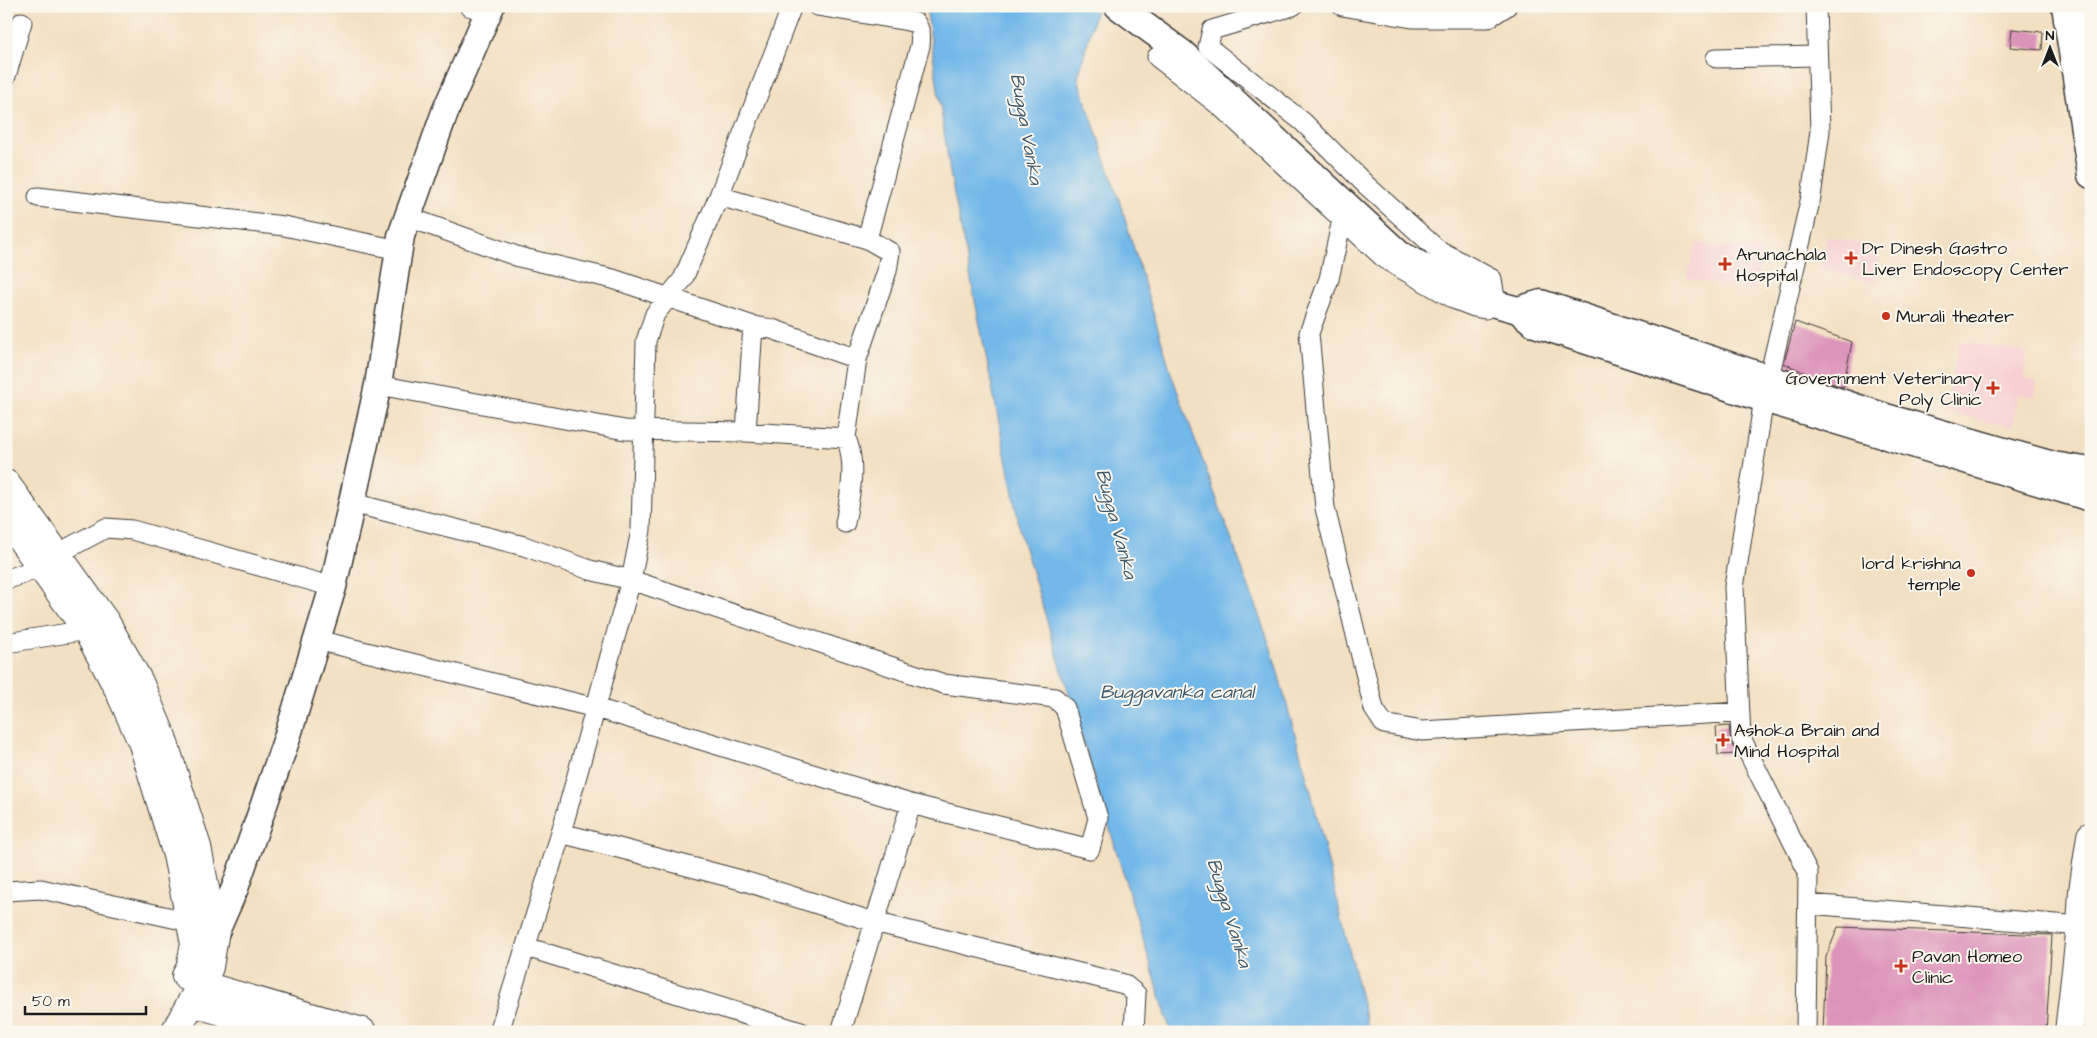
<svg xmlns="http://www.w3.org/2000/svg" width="2097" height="1038" font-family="'Architects Daughter',sans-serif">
	<rect width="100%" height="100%" fill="#fbf7ec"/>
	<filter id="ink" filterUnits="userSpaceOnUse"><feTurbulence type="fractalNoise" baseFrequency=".02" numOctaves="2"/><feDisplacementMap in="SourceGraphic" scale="10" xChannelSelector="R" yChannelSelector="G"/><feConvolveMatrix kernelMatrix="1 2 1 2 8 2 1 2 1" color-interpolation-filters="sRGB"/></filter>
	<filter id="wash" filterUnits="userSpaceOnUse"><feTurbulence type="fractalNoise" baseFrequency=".0096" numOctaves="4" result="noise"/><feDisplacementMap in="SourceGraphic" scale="20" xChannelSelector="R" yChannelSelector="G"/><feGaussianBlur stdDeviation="1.12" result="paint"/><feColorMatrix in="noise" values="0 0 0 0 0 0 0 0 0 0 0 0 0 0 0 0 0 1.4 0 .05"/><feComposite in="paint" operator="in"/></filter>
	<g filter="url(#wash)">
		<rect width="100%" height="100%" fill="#f3dfc2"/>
		<!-- built -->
		<path fill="#f7cfd1" d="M1827,236L1881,248L1874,283L1820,269Z
			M1696,243L1762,250L1755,291L1687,279Z
			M1960,341L2027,352L2024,379L2037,382L2035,397L2018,394L2013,427L1945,412Z"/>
		<!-- water -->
		<path fill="#72b8e9" stroke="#476a82" d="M926,6H1097L1078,78L1122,209L1173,379L1272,651L1312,796L1369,1032H1171L1021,535L950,173Z"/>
		<g id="blocks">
			<!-- building -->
			<path fill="#dd94bb" d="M2012,29L2043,32L2042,50L2010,47Z
				M1795,322L1852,342L1843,387L1811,376L1784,363Z
				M1729,726L1731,743L1737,754L1718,755L1716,727Z
				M1838,927L2052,935L2046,1032H1823L1826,957Z"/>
		</g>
	</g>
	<g filter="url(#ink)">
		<use href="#blocks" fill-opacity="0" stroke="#3c3935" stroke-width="1"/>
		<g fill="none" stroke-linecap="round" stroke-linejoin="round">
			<defs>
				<path id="street" d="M469,6L488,13
					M817,6L908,21L916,23C921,31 921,37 920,46L867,239
					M1342,6L1412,18H1488L1507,6
					M1157,57L1221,107L1386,260L1456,300L1474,307L1485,309L1496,304L1492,279L1437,249L1366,185L1303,122L1208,47L1212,30L1293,6
					M1716,58L1817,56
					M6,76L22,22
					M719,196L867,239L890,252L887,271L857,359L846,438C857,464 850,496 845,523
					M38,197L284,226L399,250
					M408,217L519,257L613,279L753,326L772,329L857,359
					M1342,220L1329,279L1309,333L1325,508L1374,709L1384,724L1422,731L1740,712
					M378,385L625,430L746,432L846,438
					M746,432L753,326
					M6,580L41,567L57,554L106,528L132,530L333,587
					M317,640L596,708L911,804L1090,849L1098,818L1065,708L1055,698L944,684L631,580L590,570L524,546L352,503
					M6,643L87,630
					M561,833L741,880L874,922L1124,984L1136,994L1134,1032
					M6,891L41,889L191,922
					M1808,904L2081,926
					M526,947L801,1032
					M499,1032L561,833L631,580L641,530L646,341L655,314L683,279L719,196L792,6
					M841,1032L911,804
					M1806,1032L1808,872L1741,738L1734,587L1764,399L1811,197L1820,131L1816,6"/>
				<path id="secondary" d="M1118,6L1182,53L1399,254L1496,304L1518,310L1535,324L1764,399L2091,498
					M2065,6L2091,175
					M2084,6L2091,59
					M1518,310L1541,303L1889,418L2053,465L2091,471
					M214,936L235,888L287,738L333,587L378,385L401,236L445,112L491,6"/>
				<path id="primary" d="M6,484L106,623L139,682L162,737L197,847L214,936L209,967L201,985L175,1032
					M6,518L87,630L119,690L143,744L177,855L195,944L190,969L186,976
					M201,985L362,1032
					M192,1002L290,1032
					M2069,1032L2081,926L2083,891L2091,836"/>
			</defs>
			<!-- street casing -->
			<use href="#street" stroke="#3c3935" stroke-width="21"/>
			<!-- secondary casing -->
			<use href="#secondary" stroke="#3c3935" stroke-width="29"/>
			<!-- primary casing -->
			<use href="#primary" stroke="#3c3935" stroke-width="30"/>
			<!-- street -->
			<use href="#street" stroke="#fff" stroke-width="19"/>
			<!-- secondary -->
			<use href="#secondary" stroke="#fff" stroke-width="26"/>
			<!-- primary -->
			<use href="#primary" stroke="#fff" stroke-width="28"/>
		</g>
	</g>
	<!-- markers -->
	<g fill="#c8321e" stroke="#fbf7ec" stroke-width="2">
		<path d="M1848.5 250.5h5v5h5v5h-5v5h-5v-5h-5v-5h5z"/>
		<path d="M1722.5 256.5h5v5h5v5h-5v5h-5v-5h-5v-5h5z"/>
		<circle cx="1886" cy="316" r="5"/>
		<path d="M1990.5 380.5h5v5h5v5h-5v5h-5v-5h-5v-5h5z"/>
		<circle cx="1971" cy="573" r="5"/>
		<path d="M1720.5 732.5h5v5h5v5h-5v5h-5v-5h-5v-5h5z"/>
		<path d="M1898.5 958.5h5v5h5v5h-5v5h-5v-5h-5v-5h5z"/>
	</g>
	<g text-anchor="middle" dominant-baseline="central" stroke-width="4" stroke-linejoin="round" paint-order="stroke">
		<!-- poi labels -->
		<g font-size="18" fill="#1c1c1c" stroke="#fbf7ec" text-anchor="start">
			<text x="1862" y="248">Dr Dinesh Gastro<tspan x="1862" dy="21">Liver Endoscopy Center</tspan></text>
			<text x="1736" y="254">Arunachala<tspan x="1736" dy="21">Hospital</tspan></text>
			<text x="1896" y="316">Murali theater</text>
			<text x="1982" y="378" text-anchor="end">Government Veterinary<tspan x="1982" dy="21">Poly Clinic</tspan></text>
			<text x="1961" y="563" text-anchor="end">lord krishna<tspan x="1961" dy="21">temple</tspan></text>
			<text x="1734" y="730">Ashoka Brain and<tspan x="1734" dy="21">Mind Hospital</tspan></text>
			<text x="1912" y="956">Pavan Homeo<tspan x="1912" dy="21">Clinic</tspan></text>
		</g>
		<!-- water labels -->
		<g font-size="19" font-style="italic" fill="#3e5a6e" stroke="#fbf7ec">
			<text transform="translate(1026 129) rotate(80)">Bugga Vanka</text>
			<text transform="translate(1116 524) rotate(75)">Bugga Vanka</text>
			<text x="1177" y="692">Buggavanka canal</text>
			<text transform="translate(1229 913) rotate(73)">Bugga Vanka</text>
		</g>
	</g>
	<!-- margin -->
	<rect width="2097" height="1038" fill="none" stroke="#fbf7ec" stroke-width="25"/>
	<!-- north arrow -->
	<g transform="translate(2050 48)" stroke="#fbf7ec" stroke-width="4" paint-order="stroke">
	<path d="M0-4L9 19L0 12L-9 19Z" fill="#1c1c1c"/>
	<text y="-8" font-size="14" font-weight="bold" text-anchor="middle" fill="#1c1c1c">N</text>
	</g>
	<!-- scale -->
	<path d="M25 1006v8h121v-8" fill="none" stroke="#1c1c1c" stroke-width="2.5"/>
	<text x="32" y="1006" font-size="15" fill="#1c1c1c" stroke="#fbf7ec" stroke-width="4" paint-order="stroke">50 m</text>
</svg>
